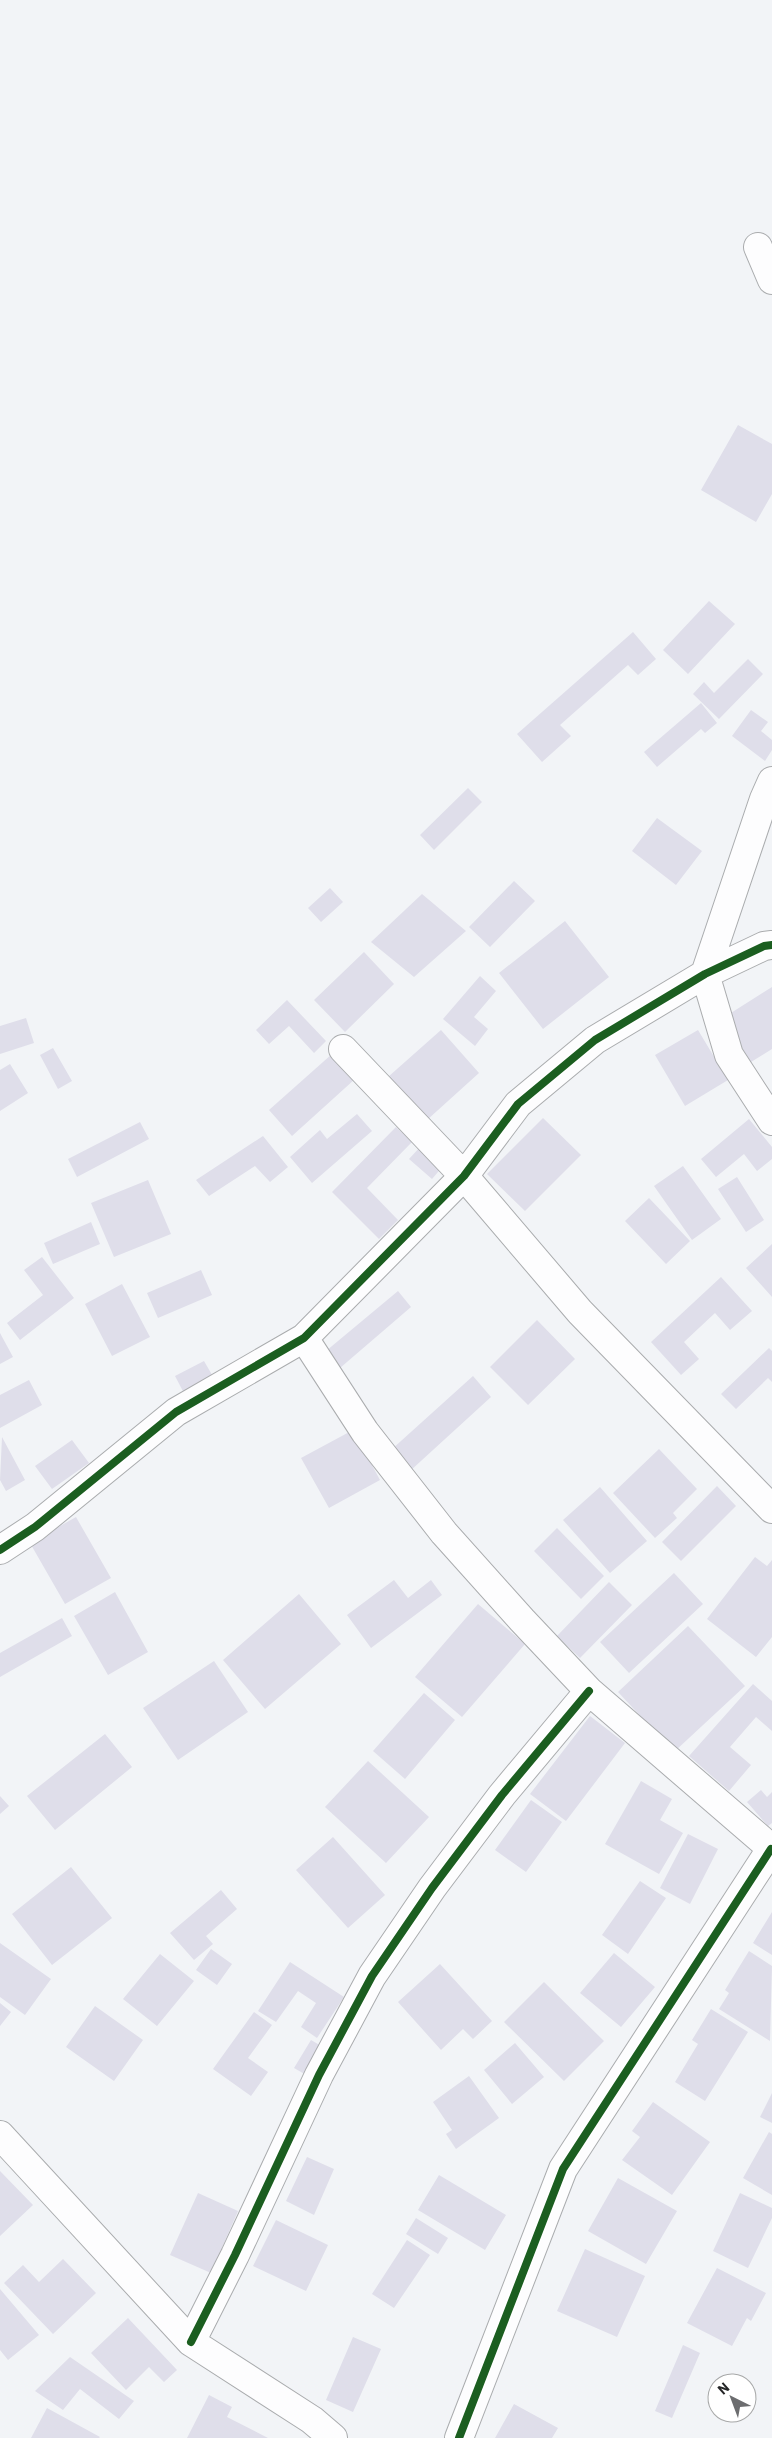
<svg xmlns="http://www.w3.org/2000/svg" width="772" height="2438" font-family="'IBM Plex Sans',sans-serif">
	<rect width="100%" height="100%" fill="#f2f4f7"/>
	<!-- building -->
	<path fill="#dfdeea" d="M738,425L772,444V494L756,522L701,490Z
		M709,601L735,624L688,674L663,650Z
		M633,632L656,659L638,675L628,665L560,725L571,736L542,762L517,734Z
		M748,659L763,674L719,719L693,694L704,682L714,693Z
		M701,703L717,723L705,733L701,729L657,767L644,752Z
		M751,710L768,722L761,731L772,740V750L765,761L732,736Z
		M468,788L482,802L434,850L420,835Z
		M657,818L702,851L676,885L632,851Z
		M514,881L535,901L490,947L469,927Z
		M330,888L343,902L321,922L308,908Z
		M422,894L466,931L414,977L371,942Z
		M565,921L609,977L543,1029L499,973Z
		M364,952L394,984L345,1032L314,1000Z
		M480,976L496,991L474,1017L488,1029L475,1046L443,1019Z
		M772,987V1049L751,1062L723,1018Z
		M287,1000L326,1041L314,1053L289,1026L269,1044L256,1030Z
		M26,1018L34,1043L0,1054V1026Z
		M441,1030L479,1073L427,1120L388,1077Z
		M698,1030L728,1080L685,1106L655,1055Z
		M53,1048L72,1081L58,1089L40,1055Z
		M332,1054L355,1079L292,1136L269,1110Z
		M10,1064L28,1093L0,1111V1070Z
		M357,1114L372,1131L312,1183L290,1157L320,1130L327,1139Z
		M543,1118L581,1155L525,1211L487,1174Z
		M749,1119L772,1147V1159L757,1171L744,1154L716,1177L701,1159Z
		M140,1122L149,1139L77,1177L68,1159Z
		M396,1127L412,1142L367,1188L398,1220L379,1239L332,1192Z
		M263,1136L288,1167L270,1182L255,1166L209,1196L196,1180Z
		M421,1146L444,1165L432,1179L409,1159Z
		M683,1166L721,1219L692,1240L654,1186Z
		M737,1177L764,1220L746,1232L718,1189Z
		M148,1180L171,1234L114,1257L91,1203Z
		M649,1198L690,1241L666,1264L625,1221Z
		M91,1222L100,1244L53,1264L44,1243Z
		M772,1244V1297L746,1268Z
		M42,1257L74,1298L20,1340L7,1323L43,1295L24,1270Z
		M201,1270L212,1295L158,1318L147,1293Z
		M721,1277L752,1311L730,1330L715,1313L684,1342L699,1359L681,1375L651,1342Z
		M122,1284L150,1337L112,1356L85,1304Z
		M398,1291L411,1307L340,1368L326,1351Z
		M537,1320L575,1359L528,1405L490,1367Z
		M0,1333L13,1357L0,1364Z
		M769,1348L772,1351V1382L768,1378L736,1409L721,1394Z
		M204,1361L215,1380L185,1395L175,1376Z
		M473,1376L491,1397L410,1471L391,1450Z
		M29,1380L42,1405L0,1428V1395Z
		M353,1430L380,1480L329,1508L301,1458Z
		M2,1437L25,1480L6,1491L0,1480Z
		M72,1440L89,1463L52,1489L35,1466Z
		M659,1449L697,1489L673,1513L677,1518L655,1538L613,1493Z
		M717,1486L736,1506L681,1561L662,1542Z
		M600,1487L647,1541L610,1573L563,1520Z
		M76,1517L111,1578L65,1604L30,1543Z
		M557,1528L604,1576L581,1599L534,1551Z
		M755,1557L767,1566L772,1560V1637L756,1657L707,1619Z
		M674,1573L703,1604L629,1673L600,1642Z
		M394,1580L408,1598L431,1580L442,1595L371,1648L347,1615Z
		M609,1582L632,1605L580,1658L557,1636Z
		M115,1592L148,1652L108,1675L74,1616Z
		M299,1594L341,1644L265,1709L223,1660Z
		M478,1604L525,1644L462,1717L415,1677Z
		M62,1618L72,1636L0,1677V1653Z
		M688,1626L745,1686L674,1752L618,1692Z
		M214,1661L248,1712L178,1760L143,1708Z
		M753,1684L772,1701V1731L756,1717L730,1747L751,1765L729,1791L689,1756Z
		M424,1693L455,1720L405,1779L373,1751Z
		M590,1716L625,1743L566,1821L530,1794Z
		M105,1734L132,1767L55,1830L27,1796Z
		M368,1761L429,1817L386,1863L325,1807Z
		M641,1781L672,1799L660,1820L683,1833L659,1874L605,1844Z
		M761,1790L767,1797L772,1792V1823L768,1826L747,1802Z
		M0,1796L9,1806L0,1814Z
		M531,1800L562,1822L526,1872L495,1850Z
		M688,1834L718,1849L690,1904L660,1888Z
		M333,1837L385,1895L348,1928L296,1870Z
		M71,1867L112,1918L52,1965L12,1914Z
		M640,1881L666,1898L628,1954L602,1935Z
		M221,1890L237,1909L206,1936L213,1944L194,1960L170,1933Z
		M772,1912V1955L753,1943Z
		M0,1943L51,1979L25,2015L0,1997Z
		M211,1949L232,1964L217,1985L196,1970Z
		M749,1951L772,1966L770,2041L719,2009L729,1993L725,1990Z
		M614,1953L655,1987L621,2027L580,1993Z
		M160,1954L194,1981L157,2026L123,1999Z
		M290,1962L344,1997L317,2038L301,2027L316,2003L298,1991L276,2022L258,2011Z
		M440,1964L492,2021L473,2039L463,2029L441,2050L398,2002Z
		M544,1982L604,2041L564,2081L504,2022Z
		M0,2003L11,2012L0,2026Z
		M95,2006L143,2040L114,2081L66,2047Z
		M711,2009L748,2032L705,2101L675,2082L698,2044L692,2040Z
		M254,2012L272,2025L248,2058L268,2072L251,2096L213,2069Z
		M311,2040L323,2047L308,2076L294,2068Z
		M515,2043L544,2077L512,2104L484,2070Z
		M469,2076L499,2118L456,2149L446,2134L452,2130L433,2102Z
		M772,2093V2123L760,2117Z
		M653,2102L710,2142L672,2195L622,2160L640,2137L632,2131Z
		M769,2132L772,2134V2195L743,2178Z
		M307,2157L334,2169L314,2215L286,2201Z
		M0,2171L33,2205L0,2236Z
		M439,2175L506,2215L485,2250L418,2210Z
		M618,2178L677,2211L646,2264L588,2231Z
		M198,2193L238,2211L211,2273L170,2255Z
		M740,2193L772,2208V2218L748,2268L713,2251Z
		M416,2218L448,2238L438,2254L406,2234Z
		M276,2220L328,2245L306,2291L253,2266Z
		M407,2240L430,2255L394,2308L372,2294Z
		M585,2249L645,2276L617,2337L557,2311Z
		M63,2259L96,2293L53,2334L4,2283L23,2265L39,2282Z
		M717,2268L766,2293L751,2321L747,2318L732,2346L687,2323Z
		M0,2289L39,2335L8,2360L0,2350Z
		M128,2318L177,2370L164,2382L149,2367L126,2390L91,2353Z
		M353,2337L381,2349L353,2412L326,2400Z
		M683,2345L700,2353L672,2418L655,2411Z
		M70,2357L134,2401L119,2419L80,2389L63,2410L35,2391Z
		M209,2395L232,2407L227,2417L268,2438H187Z
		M514,2404L558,2428L552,2438H495Z
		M47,2408L100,2437L99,2438H31Z"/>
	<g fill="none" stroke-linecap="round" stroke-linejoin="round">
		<defs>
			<path id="street" d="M758,247L772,280
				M772,781L764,799L705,974L729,1055L772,1121
				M343,1049L464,1176L580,1312L772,1509
				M304,1338L365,1432L444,1533L522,1620L589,1691L772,1849
				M0,1550L35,1527L176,1412L304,1338L464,1176L518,1104L595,1040L705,974L764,946L772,945
				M0,2135L191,2342L312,2420L333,2438
				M191,2342L235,2255L319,2075L372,1976L432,1888L502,1795L589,1691
				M459,2438L563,2169L771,1849"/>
		</defs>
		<!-- street casing -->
		<use href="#street" stroke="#aaacae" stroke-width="30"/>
		<!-- street -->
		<use href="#street" stroke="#fdfdfe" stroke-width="28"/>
		<defs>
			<path id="cycleway" d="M0,1550L35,1527L176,1412L304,1338L464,1176L518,1104L595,1040L705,974L764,946L772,945
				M191,2342L235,2255L319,2075L372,1976L432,1888L502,1795L589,1691
				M459,2438L563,2169L771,1849"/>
		</defs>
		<!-- cycleway casing -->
		<use href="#cycleway" stroke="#fff" stroke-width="11"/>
		<!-- cycleway -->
		<use href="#cycleway" stroke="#1b5e20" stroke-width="8"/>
	</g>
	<!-- north arrow -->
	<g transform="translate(732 2398) rotate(318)"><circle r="24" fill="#ffffff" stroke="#a7a8a8"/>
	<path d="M0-4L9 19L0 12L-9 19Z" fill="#6c6d6f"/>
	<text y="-8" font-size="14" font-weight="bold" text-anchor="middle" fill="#242526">N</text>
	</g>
</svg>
